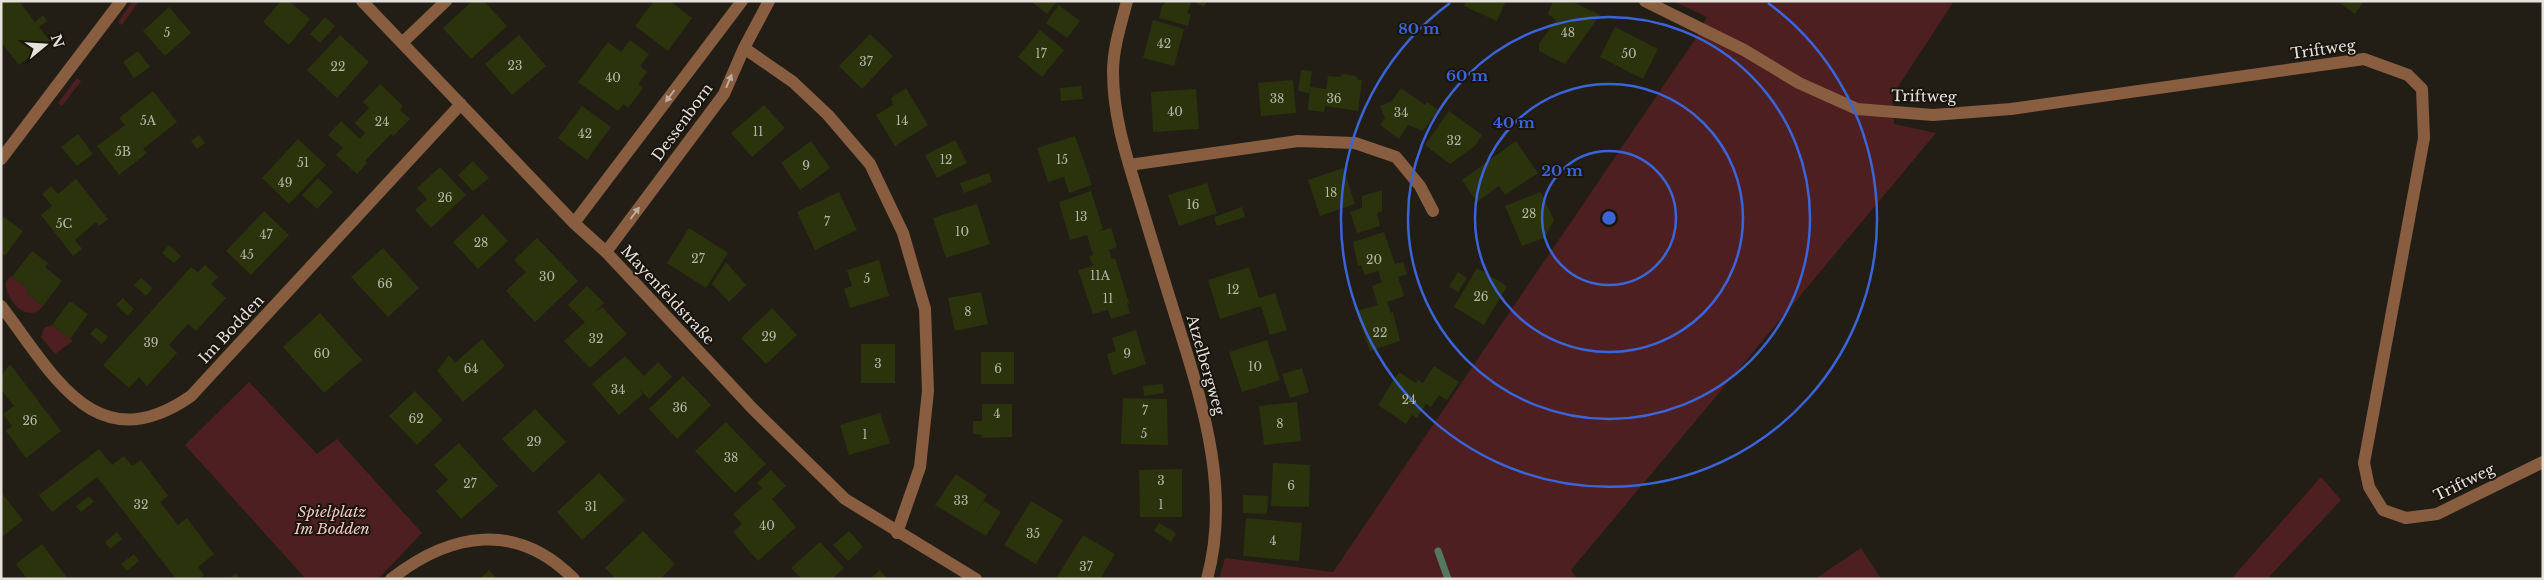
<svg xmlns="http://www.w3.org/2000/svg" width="2544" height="580" font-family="'Libre Baskerville',serif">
	<rect width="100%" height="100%" fill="#221e16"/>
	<!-- green -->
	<path fill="#4e1f20" d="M133,1H139L122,25L118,22Z
		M1673,1H1954L1892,96L1894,124L1936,133L1571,570L1577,579H1219L1225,558L1333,572L1694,41L1707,17Z
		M77,78L81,81L62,106L58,103Z
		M11,276L28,289L26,293L43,306C27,326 4,297 6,282Z
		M52,325L73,341L55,354L41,337L44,328Z
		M249,382L317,454L337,439L422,533L378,579H306L185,445Z
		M2321,477L2341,500L2267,579H2231Z
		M1861,548L1881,579H1815Z"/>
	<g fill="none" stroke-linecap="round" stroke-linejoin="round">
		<!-- stream -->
		<path stroke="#53775f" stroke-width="7" d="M1438,551L1448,579"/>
	</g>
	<!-- building -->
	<path fill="#2b330c" d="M1,1H19L35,22L43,15L47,21L39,27L50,41L19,65L1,42Z
		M281,1H289L310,19L289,45L263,22Z
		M472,1H484L507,26L471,59L443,28Z
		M654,1H670L692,18L668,51L635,26Z
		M1031,1H1057L1047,14Z
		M1167,1H1192L1187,13L1191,14L1188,26L1159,18L1162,6Z
		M1193,1H1207L1204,7Z
		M1466,1H1506L1497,21L1464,6Z
		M1553,1H1571L1600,15L1565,64L1539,51V44L1556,20L1548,14Z
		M2337,1H2364L2355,14Z
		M1059,5L1080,21L1067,38L1046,23Z
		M169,7L191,33L165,56L143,31Z
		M325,17L335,26L320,43L310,34Z
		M1153,20L1184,29L1174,66L1143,58Z
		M1615,27L1658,49L1643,79L1600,57Z
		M1040,30L1064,50L1042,77L1018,57Z
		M870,34L893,56L862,89L839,66Z
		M340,35L369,62L337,98L307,70Z
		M519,35L546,66L512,95L485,64Z
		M630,40L649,54L640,66L647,72L638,84L643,88L628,108L624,104L618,111L578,82L608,42L621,52Z
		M138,51L150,67L134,78L123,62Z
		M1301,70L1312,71L1309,93L1298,91Z
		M1343,74L1356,76L1358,80H1362L1358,111L1325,106L1324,112L1308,110L1310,87L1326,89L1328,76L1340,77Z
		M1293,80L1296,113L1261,116L1258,83Z
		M380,84L403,106L400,110L410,119L393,136L391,134L365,161L367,163L357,174L336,155L343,148L328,135L341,121L360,139L365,133L355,123L369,108L363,102Z
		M1081,86L1083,99L1061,101L1060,88Z
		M906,88L928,125L895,146L876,115L893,105L891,98Z
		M1401,88L1425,105L1427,102L1438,110L1423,131L1408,125L1399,139L1380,125L1385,118L1380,106L1392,101Z
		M1196,89L1199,129L1153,132L1151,92Z
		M153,91L177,122L143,149L147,153L119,175L97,146L125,125L119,118Z
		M764,105L785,128L752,157L731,133Z
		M582,106L611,127L587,160L558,138Z
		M1449,111L1482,135L1475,146L1450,164L1425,145Z
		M78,134L93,154L77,166L61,147Z
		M199,135L205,143L197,149L191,141Z
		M1075,136L1092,185L1069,193L1064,177L1048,182L1037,148Z
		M298,139L326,165L289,204L262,178Z
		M955,140L967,163L937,178L925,155Z
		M811,141L830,168L800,190L781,163Z
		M1516,141L1538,173L1505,195L1499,186L1477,202L1462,180Z
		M473,161L489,178L473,191L458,175Z
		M440,167L466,195L431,228L415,210L427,199L417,188Z
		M1343,168L1355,204L1320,216L1308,180Z
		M989,173L992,182L964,193L960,183Z
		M318,178L333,192L317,209L302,195Z
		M76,179L108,219L99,226L96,222L75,240L82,249L73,256L41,215L52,206L42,194L51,186L58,194Z
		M1207,183L1217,213L1179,226L1168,195Z
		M1382,190V211L1377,213L1380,226L1357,233L1350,212L1362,208V196Z
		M1091,191L1103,229L1097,232L1111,228L1117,247L1109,250L1112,259L1115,258L1129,303H1127L1130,313L1111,319L1108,310L1093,314L1078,270L1093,266L1089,256L1093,255L1087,235L1070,240L1059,202Z
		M839,192L857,230L815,250L797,212Z
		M1541,192L1554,220L1544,238L1522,246L1505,206Z
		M977,204L990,244L946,258L933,218Z
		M1242,207L1245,217L1217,226L1214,217Z
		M264,211L289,235L251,275L226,251Z
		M483,214L508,241L478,269L453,242Z
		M4,217L23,231L5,256L1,253V220Z
		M689,228L728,253L706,288L667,263Z
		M1384,232L1395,264L1403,262L1407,274L1398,277L1404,296L1387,302L1391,313L1393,312L1400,341L1370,351L1356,311L1378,305L1372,286L1382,282L1378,271L1365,275L1361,265L1358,266L1353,242Z
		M537,238L578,281L535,322L506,291L526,272L514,260Z
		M169,245L181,256L174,263L162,253Z
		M383,248L419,288L388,317L351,277Z
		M32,251L48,263L45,267L62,281L43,306L26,293L28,289L12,277Z
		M879,260L889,296L850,308L844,289L852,286L847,270Z
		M726,262L746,285L729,302L712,284Z
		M205,265L218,277L211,284L226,298L196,331L188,324L178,335L169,345L177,353L147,386L139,377L129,388L103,365L191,267L198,272Z
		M1249,267L1259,298L1275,293L1287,330L1270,335L1261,306L1220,319L1208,280Z
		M1477,268L1507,286L1484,325L1454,307Z
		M1458,272L1467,278L1458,292L1449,287Z
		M141,278L153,288L146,296L134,285Z
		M587,286L604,303L594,313L602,307L627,334L590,368L564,341L585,322L568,305Z
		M981,292L988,324L955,331L948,298Z
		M123,298L134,309L128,316L116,305Z
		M70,301L88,314L70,339L52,325Z
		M772,308L797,335L766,364L741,338Z
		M320,313L362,360L324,393L283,347Z
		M96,327L108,337L102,344L90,334Z
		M1136,330L1146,364L1113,375L1107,354L1116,351L1112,338Z
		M482,339L505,366L463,402L437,371L449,355L455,363Z
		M1267,340L1280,380L1242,392L1229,352Z
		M861,344H895V383H861Z
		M981,352H1014V384H981Z
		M625,356L644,376L658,362L672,377L649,399L638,387L643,394L619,415L592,384Z
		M10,364L61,431L26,458L6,431L12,426L3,414L14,406L1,389V376Z
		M1434,366L1459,382L1447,400L1439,395L1431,407L1426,404L1417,418L1412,415L1406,424L1378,405L1399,372L1416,383L1418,380L1423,383Z
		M1302,368L1309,392L1290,398L1282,374Z
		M683,376L711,405L677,439L649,409Z
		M1163,384L1164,393L1144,396L1143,386Z
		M415,391L443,420L417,445L389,416Z
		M1123,398L1167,399L1168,445L1121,444Z
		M1297,402L1301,441L1264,445L1259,406Z
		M982,404H1012V437L981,438L982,435L973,434V421H982Z
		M535,409L566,442L533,473L502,439Z
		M880,413L890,443L849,455L840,425Z
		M726,422L766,464L735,493L695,451Z
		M459,443L498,486L461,519L436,491L448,480L434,465Z
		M99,449L112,465L124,456L132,466L141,460L168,496L160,502L178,525L187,518L214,554L198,567L204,575L199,579H176L97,477L52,512L39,495Z
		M1273,463L1310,465L1309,507L1271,506Z
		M1182,469V517H1140L1139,470Z
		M771,470L786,486L772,499L796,527L758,561L733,532L742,524L733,514L762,488L757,483Z
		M599,473L625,500L582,540L557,512Z
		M956,474L987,495L974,515L984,501L1001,512L986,536L935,505Z
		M1,492L23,520L1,538Z
		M1243,495L1268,496L1267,514L1243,513Z
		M89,496L94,502L81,512L76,506Z
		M1031,501L1063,520L1036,564L1004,545Z
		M1246,518L1302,523L1299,561L1243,556Z
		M1159,523L1176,533L1171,542L1154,531Z
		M643,531L675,564L660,579H616L605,568Z
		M849,531L863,547L848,561L833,545Z
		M117,532L122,539L110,549L105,542Z
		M1083,535L1115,554L1100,579H1061L1057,577Z
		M820,542L844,568L832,579H802L791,568Z
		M42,544L68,579H27L16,564Z
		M134,554L139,561L127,571L121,564Z
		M489,570L497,579H480Z
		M880,570L887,579H870Z
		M236,573L240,579H229Z"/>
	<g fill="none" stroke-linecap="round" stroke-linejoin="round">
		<!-- minor -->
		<path stroke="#885d40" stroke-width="12" d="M362,1L574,223L606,252L753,409L845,499L976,579
			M1127,1C1121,24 1113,48 1113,72C1113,117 1127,158 1140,201C1153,244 1166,287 1180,331C1205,411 1230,495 1207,579
			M1645,1L1744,50L1799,83L1857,109L1933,115L2011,109L2364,59L2408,75L2422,89L2424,138L2364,463L2369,487L2383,510L2406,518L2437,514L2543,462
			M402,43L446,1
			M744,48L793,82L828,115L870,164L903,233L925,309L928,391L920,467L897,533
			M1,159L121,1
			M1129,165L1298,141L1355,143L1396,157L1420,186L1433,211
			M574,223L742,1
			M606,252L724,94L744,48L769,1
			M1,306C53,373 95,463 191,396L461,104
			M391,579C451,532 517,521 574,579"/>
	</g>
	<!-- one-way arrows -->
	<defs><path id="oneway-solid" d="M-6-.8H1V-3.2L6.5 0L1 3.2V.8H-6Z" transform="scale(1.25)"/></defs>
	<g fill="#c0ad9e">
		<use href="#oneway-solid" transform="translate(729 81) rotate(-67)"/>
		<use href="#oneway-solid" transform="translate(670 96) rotate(127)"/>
		<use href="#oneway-solid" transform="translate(635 213) rotate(-53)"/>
	</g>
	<!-- distance rings -->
	<g fill="none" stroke="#3b64d9" stroke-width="2.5">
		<circle cx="1609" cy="218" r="67"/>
		<circle cx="1609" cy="218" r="134"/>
		<circle cx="1609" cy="218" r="201"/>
		<path d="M1768 3A268 268 0 1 1 1450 3"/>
	</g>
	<g text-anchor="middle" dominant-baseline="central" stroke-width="4" stroke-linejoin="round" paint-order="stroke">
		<!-- number labels -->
		<g font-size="12" fill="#b6b6a8">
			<text x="167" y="32">5</text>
			<text x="1568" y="32">48</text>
			<text x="1164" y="43">42</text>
			<text x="1041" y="53">17</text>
			<text x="1629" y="53">50</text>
			<text x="866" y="61">37</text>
			<text x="515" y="65">23</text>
			<text x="338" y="66">22</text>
			<text x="613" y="77">40</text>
			<text x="1277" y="98">38</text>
			<text x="1334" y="98">36</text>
			<text x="1175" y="111">40</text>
			<text x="1401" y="112">34</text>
			<text x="148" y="120">5A</text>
			<text x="902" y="120">14</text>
			<text x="382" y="121">24</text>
			<text x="758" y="131">11</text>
			<text x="585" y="133">42</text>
			<text x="1454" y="140">32</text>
			<text x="123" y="151">5B</text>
			<text x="946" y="159">12</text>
			<text x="1062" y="159">15</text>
			<text x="303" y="162">51</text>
			<text x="806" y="165">9</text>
			<text x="285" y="182">49</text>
			<text x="1331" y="192">18</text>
			<text x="445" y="197">26</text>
			<text x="1193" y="204">16</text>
			<text x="1529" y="213">28</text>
			<text x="1081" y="216">13</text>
			<text x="827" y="221">7</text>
			<text x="64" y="223">5C</text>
			<text x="962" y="231">10</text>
			<text x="266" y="234">47</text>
			<text x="481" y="242">28</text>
			<text x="247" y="254">45</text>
			<text x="698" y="258">27</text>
			<text x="1374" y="259">20</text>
			<text x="1100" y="275">11A</text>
			<text x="547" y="276">30</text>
			<text x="867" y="278">5</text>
			<text x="385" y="283">66</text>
			<text x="1233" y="289">12</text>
			<text x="1481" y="296">26</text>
			<text x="1108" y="298">11</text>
			<text x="968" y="311">8</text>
			<text x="1380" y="332">22</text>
			<text x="769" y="336">29</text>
			<text x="596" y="338">32</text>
			<text x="151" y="342">39</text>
			<text x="322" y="353">60</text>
			<text x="1127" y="353">9</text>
			<text x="878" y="363">3</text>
			<text x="1255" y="366">10</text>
			<text x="471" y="368">64</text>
			<text x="998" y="368">6</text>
			<text x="618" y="389">34</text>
			<text x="1409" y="399">24</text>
			<text x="680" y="407">36</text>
			<text x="1145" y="410">7</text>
			<text x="997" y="413">4</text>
			<text x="416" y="418">62</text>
			<text x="30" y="420">26</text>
			<text x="1280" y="423">8</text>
			<text x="1144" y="433">5</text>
			<text x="865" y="434">1</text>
			<text x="534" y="441">29</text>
			<text x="731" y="457">38</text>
			<text x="1161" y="480">3</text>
			<text x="470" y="483">27</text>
			<text x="1291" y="485">6</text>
			<text x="961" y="500">33</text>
			<text x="141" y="504">32</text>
			<text x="1161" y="504">1</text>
			<text x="591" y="506">31</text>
			<text x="767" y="525">40</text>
			<text x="1033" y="533">35</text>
			<text x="1273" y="540">4</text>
			<text x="1086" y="566">37</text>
		</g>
		<!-- street labels -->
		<g font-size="15" fill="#e5e2dc" stroke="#19150d">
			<text transform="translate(2323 49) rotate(-8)">Triftweg</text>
			<text transform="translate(1924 96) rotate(1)">Triftweg</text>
			<text transform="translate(682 122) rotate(-54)">Dessenborn</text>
			<text transform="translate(668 295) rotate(47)">Mayenfeldstraße</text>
			<text transform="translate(231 329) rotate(-47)">Im Bodden</text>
			<text transform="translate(1206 365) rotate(74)">Atzelbergweg</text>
			<text transform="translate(2464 482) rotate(-26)">Triftweg</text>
		</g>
		<!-- park labels -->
		<g font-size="15" font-style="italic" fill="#f4c7c5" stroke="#19150d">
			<text x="332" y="511">Spielplatz<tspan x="332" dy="17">Im Bodden</tspan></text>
		</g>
	</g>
	<circle cx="1609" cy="218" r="8" fill="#3b64d9" stroke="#19150d" stroke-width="2.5"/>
	<g font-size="15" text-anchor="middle" font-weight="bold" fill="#3b64d9" stroke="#19150d" stroke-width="4" stroke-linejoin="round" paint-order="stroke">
		<text x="1419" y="34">80 m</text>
		<text x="1467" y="81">60 m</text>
		<text x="1514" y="128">40 m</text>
		<text x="1562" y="176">20 m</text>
	</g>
	<!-- border -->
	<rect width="2544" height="580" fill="none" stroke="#e5e2dc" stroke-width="5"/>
	<!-- north arrow -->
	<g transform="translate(45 45) rotate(72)" stroke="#19150d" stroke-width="4" paint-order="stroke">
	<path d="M0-4L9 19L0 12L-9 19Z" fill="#e5e2dc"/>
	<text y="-8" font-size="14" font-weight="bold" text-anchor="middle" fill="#e5e2dc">N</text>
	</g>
</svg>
